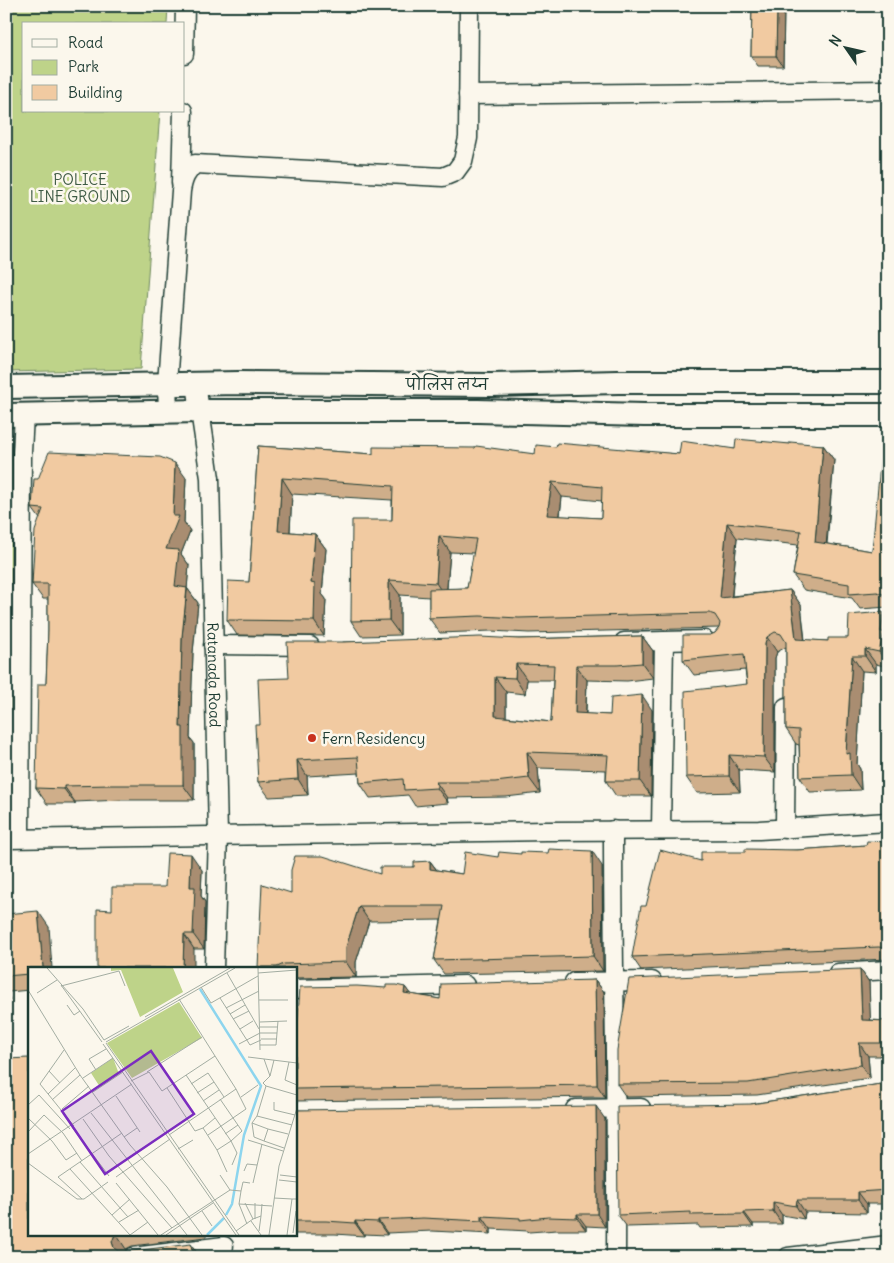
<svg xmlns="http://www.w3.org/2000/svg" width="894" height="1263" font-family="Delius,'Playpen Sans Deva',sans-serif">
	<rect width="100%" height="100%" fill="#fbf7ec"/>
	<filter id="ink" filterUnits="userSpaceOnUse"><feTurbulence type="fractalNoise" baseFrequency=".02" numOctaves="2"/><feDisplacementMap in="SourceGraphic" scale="10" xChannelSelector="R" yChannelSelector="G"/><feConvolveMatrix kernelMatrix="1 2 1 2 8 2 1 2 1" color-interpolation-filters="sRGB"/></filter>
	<g filter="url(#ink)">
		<!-- green -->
		<path fill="#bed389" stroke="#6e885e" d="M6,6H168L167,24H24V111H160L141,369L6,372Z
			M6,460L18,461L20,741H6Z"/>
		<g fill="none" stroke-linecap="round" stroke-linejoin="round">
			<defs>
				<g id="minor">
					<path d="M184,54L185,6"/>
					<path d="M468,95L888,90"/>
					<path d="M181,183L183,111"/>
					<path id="s1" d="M196,384L210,478L218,835L214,968"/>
					<path d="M168,411L167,384L181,191C183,179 186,172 195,164L443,177L455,172L463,161L468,138L469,6"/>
					<path d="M624,642L705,640"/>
					<path d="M213,645L310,646"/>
					<path d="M661,829L664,641"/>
					<path d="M785,829L786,707"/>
					<path d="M613,830C613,972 617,1115 616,1257"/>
					<path d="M20,838L22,452L24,415"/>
					<path d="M6,839L546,831L759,830L888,822"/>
					<path d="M838,973L888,970"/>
					<path d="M574,982L652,981"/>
					<path d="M295,989L465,985"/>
					<path d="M575,1109L641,1108"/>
					<path d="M133,1257L224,1246"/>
					<path d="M788,1257L888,1245"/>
				</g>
				<path id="tertiary" d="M6,387L239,383L491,385L618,382H888
					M6,415L199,411H478L644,415H888"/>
			</defs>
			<!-- minor casing -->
			<use href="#minor" stroke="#1f3d34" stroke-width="21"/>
			<!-- tertiary casing -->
			<use href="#tertiary" stroke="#1f3d34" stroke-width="26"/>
			<!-- minor -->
			<use href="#minor" stroke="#fbf7ec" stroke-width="18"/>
			<!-- tertiary -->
			<use href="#tertiary" stroke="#fbf7ec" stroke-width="22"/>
		</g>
		<!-- wall -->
		<path fill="#cfae8a" stroke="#1f3d34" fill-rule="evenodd" d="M752,6H784L783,66H758L751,56Z
			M790,444L823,445L834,460L827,544L872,551L888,445V607L860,609L852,598L804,590L793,575L798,545L737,538L732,596L790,590L801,605L805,640L828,641L848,638L883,612L888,619V667L876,664V672L862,671L857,764L860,769L861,790L810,792L800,777L799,745L796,744L786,729V647L777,652L775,658V772L739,770L740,792L697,793L686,777L747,684L745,670L694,675L683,660L710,635L715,633L719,628L529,633L491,631L440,633L429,618V597L400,595V635L361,636L351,621L392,520V500L292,494L290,532L315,534L326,549L322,594L326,599L324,636L237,635L227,620L249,582L258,446L373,454H535L556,447L679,454ZM562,497L602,501L601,518L560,516ZM450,552L474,553L467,588L447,589Z
			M186,478L184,522L190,531L181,554L189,565L187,588L198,603L193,652L190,738L194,743V800H121L75,802V804H47L36,788L46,684L48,631V599H43L32,584L40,519L32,508Z
			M642,636L653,651V678L627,681L587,680L586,714L610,715L652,710L651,796H616L606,781V770L538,768L540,793L506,797L447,798L448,803L415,806L408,795L370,798L360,783L359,773L307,776L308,795L269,797L258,782L260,725L289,678L343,642L519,639ZM527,680H553L551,722L506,717V692L525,694Z
			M888,842V959L641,970L632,957L646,906L701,861L745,852L797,850L866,845Z
			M498,857L602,866L603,971L444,974L434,960L441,920L369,921L356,962V977L295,978V968H259L258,967L291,893L414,867L430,861L437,870L462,874Z
			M202,870L201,896L205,902L204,949H194L112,910L165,887Z
			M6,914L49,927L29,968V990L9,992L10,1001H7L10,1059L29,1234H206V1237L132,1246L126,1249L125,1252L200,1257H9L12,1203L9,1187H6Z
			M860,969L869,982L870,1020L888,1021V1056H868L870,1078L757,1095L626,1097L617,1084Z
			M595,980L604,992L605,1097L295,1101V1042H296L386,988L405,987L410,994L440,999Z
			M888,1079V1204H867V1213L805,1212L804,1219L782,1215V1224H753V1227L700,1228L698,1225L627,1227L618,1215L751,1104L881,1084Z
			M295,1110L605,1119V1227L586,1226V1230H557L529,1232L528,1231L491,1229V1234L432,1231L387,1233V1235L364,1234V1236L335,1234H282H295Z"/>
		<!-- shaded-wall -->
		<path fill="#a98d71" stroke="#1f3d34" d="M777,6H784L783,66L776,56Z
			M823,445L834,460L825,557L815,542Z
			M175,463L186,478L184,522L190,531L181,554L189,565L186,602L175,586L166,549L173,516Z
			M282,478L292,494L289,546L278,531Z
			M552,482L562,497L558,530L547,515Z
			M727,523L737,538L730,613L720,598Z
			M315,534L326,549L322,594L326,599L324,636L314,621L311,583Z
			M439,536L450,552L446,598L436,583Z
			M389,580L400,595V635L389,620Z
			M187,588L198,603L193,652L190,738L194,743V800L183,785L180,727L182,637Z
			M790,590L801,605L806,654L796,639Z
			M883,612L888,619V664L879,652Z
			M642,636L653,651V678L642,663Z
			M767,637L777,652L775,658V772L764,757L765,643Z
			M865,649L876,664V672L865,656Z
			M852,656L862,671L857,764L860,769L861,790L851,775L846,754Z
			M516,664L527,680L525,694L515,678Z
			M576,665L587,680L585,728L575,713Z
			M495,677L506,692V731L495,716Z
			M642,695L652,710L651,796L640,781Z
			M527,752L538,768L540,793L529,778Z
			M729,755L739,770L740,792L729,776Z
			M297,760L307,776L308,795L298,779Z
			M436,782L447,798L448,803L437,788Z
			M64,786L75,802V804L64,789Z
			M592,851L602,866L603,971L593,956Z
			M191,854L202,870L201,896L205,902L204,949L193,934L190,887Z
			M430,861L441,876L430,869Z
			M359,906L369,921L356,962V977L346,962V947Z
			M38,911L49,927L52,968H43Z
			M184,934L194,949V968H183Z
			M860,969L869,982L871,1033L862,1020Z
			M595,980L604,992L605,1097L597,1085Z
			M405,987L414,999L404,993Z
			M6,988L9,992L10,1001L6,996Z
			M6,1000L7,1001L11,1075L6,1068Z
			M859,1043L868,1056L870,1078L861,1065Z
			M596,1106L605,1119V1227L597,1214Z
			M858,1192L867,1204V1213L858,1200Z
			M797,1200L805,1212L804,1219L796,1206Z
			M773,1202L782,1215V1224L773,1211Z
			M744,1212L753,1224V1227L744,1214Z
			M577,1214L586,1226V1230L577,1218Z
			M482,1216L491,1229V1234L482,1221Z
			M378,1220L387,1233V1235L378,1222Z
			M355,1221L364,1234V1236L355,1223Z
			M115,1234H116L126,1249L123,1257L114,1248L112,1242Z
			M191,1244L200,1257H193Z"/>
		<!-- building -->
		<path fill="#f1caa1" stroke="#1f3d34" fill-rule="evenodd" d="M752,6H777L776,56H751Z
			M736,439L790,444V442L823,445L815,542L872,551L882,444L888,445L887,600L883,594L877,592L849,594V584L793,575L801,531L727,523L720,598L790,590L796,639L828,641V638H848L849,615L883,612L881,632H884L879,652L865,649V656H852L846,754L850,753L851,775L800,777L799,730L786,729V642L781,634L775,632L767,637L765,643L764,757L729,755V776L686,777L685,691L747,684L744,654L683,660V635H710L715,633L719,628L720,623L715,615L709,613L519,618L480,616L429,618V589L467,588L476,539L439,536L436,583L389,580V620L351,621L352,520H392L393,486L282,478L278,531L315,534L311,583L315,584L314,621L227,620L228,581L249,582L258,446L373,454V447L475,448L476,446L535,454L536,445L556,447L557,443L679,454L681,441L735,449ZM552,482L602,487L601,518L547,515Z
			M49,452L160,457L175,463L173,516H179L166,549L179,550L175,586L187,588L182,637L180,727H183V785H111L64,786V789L36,788L38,684H46L48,631V584H32L35,531L43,509L32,508L34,479H38Z
			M642,636V663L617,665H576L575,713L610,715L611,698L642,695L640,781H606L608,755L527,752L529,778L495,782H436L437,788L404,790L403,779L360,783L358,757L297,760L298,779L258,782L255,725H260L258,679L289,678L287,642H343L480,637L519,639ZM516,664L554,665L551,722L495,716V677L515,678Z
			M867,841L888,842V951L884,948L879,947L632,957L641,906H646L660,850L701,861V852H745V849L797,850L866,845Z
			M549,849L592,851L593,956L434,960L444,906H359L346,947V962L284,964L277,967H258L262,884L291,893V870L295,856H323L380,874V867H414V862L430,861V869L462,874L465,852L498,857L499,852L521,854V852L548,853Z
			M167,853L191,854L190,887H195L193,934H184L183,968H97V909L112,910V887H165Z
			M38,911L43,968H29V974L6,976V914Z
			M860,969L862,1020L888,1021V1043H859L861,1065L748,1083L617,1084V1050L629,979Z
			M595,980L597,1085L295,1089V1042H296L300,987L357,986L386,988V985H396L405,987L404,993L440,999L441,984Z
			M29,1058V1234H115L112,1242L114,1248L119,1252H124L191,1244L193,1257H9L6,1242V1204L12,1203L6,1175V1059Z
			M888,1079V1190L858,1192V1200H797L796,1206L773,1202V1211L744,1212V1214L691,1215V1212L618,1215L617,1106L751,1104L881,1084Z
			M596,1106L597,1214H577V1218L548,1217L520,1220V1218L482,1216V1221L423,1218L378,1220V1222L355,1221V1223L326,1221H295V1110Z"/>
	</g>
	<!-- markers -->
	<circle fill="#c8321e" stroke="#fbf7ec" stroke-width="2" cx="312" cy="738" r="5"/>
	<g text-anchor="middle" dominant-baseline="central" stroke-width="5" stroke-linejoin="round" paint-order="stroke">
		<!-- park labels -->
		<g font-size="15" fill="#3f5b45" stroke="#fbf7ec">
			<text x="80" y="179">POLICE<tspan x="80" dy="17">LINE GROUND</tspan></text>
		</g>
		<!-- street labels -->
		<g font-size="15" fill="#1f3d34" stroke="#fbf7ec">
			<text x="447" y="384">पोलिस लय्न</text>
			<text stroke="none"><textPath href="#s1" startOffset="292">Ratanada Road</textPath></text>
		</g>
		<!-- poi labels -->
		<g font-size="15" fill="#1f3d34" stroke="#fbf7ec" text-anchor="start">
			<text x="322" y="738">Fern Residency</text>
		</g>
	</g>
	<!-- overview -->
	<g transform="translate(28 967)">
		<rect width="269" height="269" fill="#fbf7ec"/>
		<path d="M83,1H145L155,25L112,50L93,3L83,4ZM151,35L174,71L104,111L79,76ZM85,91L91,107L72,120L63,106Z" fill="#bed389"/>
		<path fill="none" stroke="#8dd5ee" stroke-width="2.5" d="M172,22L233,119L216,168L204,237L198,248M179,268L196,251"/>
		<path fill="none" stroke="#a3ada2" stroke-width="1" d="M19,1L55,42L76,73M230,1L232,83M199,6L231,62M230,6L269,3M33,18L74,75M33,19L91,4L97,19M173,20L183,36L230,9M0,23L52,108L102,178L139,220L174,268M9,26L29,13M192,31L222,78L233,73M151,32L187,89M231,33H260M39,38L46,48L52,44M198,41L231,24M202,47L217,38M117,50L202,1M205,52L221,44M232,55L259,54M232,60H249M212,62L225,54M233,72H249M76,73L101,59M78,75L207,1M78,76L211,268M75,77L208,268M211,77L232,66H249M232,78H248L250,54M36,83L12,117L46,159M220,90L269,96M236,92L242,109M261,95L257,113L269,118M68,103L61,92L78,82M21,104L32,116M119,105L174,70M55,111L85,91M103,114L121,105L134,124L187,89L208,122L141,168M163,117L180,106L196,130M238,119L235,116L242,109L246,93M139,121L167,164L175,161L189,183L203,174L158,108M65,125L95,105M169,126L186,115M20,127L47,101M88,129L112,165M213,130L230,118M192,132L214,164L203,174L209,186L204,198M24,133L52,108M175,134L191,123M246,135V143L267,148M0,138L11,128L42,162M34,142L61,119M63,146L159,268M229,149L238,119L269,128M0,151L24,174L38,193L49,186M55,152L81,189L144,261M224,156L229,149L264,158M44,160L81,209M175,161L187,151M240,162L260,167M0,165L16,148L35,166L54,194M197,167L210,158M180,168L218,142L208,122M96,170L109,161M220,173L255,184M236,174L240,162L224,156L226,170L236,174L256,181M150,182L165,173M189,183L199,205M0,187L104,117M52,195L100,250M0,196L49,232H56L80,215M42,202L102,268M216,204L219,197L229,198M192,208L202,223M252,208L269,210M88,210L142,172M251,213L269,215M88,216L130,268M225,216L234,177M213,224L215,215L222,216M246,231L264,232M54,232L30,210L94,166M217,236L225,252L233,249L234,237M227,236V252M211,237L219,257M174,244L184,259M84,248L102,232M223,254L233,268M91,255L111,243M208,264L225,252M231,264L233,249M265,266L268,244M102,268L120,255M133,268L202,223L213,224L211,237L244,239M138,268L185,236M241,268L251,199L269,141M259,268L264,232H269"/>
		<path fill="#7b2cbf" fill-opacity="0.15" stroke="#7b2cbf" stroke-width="2.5" d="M123,84L166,147L77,207L34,144Z"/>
		<rect width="269" height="269" fill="none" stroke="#1f3d34" stroke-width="2.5"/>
	</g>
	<!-- margin -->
	<rect width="894" height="1263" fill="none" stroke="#fbf7ec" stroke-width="25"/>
	<rect x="12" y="12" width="869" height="1238" fill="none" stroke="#1f3d34" stroke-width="2" filter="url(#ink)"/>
	<!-- legend -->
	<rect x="22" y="22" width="162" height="90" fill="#fbf7ec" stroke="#a3ada2"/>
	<rect x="32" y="39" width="25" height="8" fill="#fbf7ec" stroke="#a3ada2"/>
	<text x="68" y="48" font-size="15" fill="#1f3d34">Road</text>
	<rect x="32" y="60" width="25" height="15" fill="#bed389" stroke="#a3ada2"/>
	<text x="68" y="72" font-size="15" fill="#1f3d34">Park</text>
	<rect x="32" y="85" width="25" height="15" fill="#f1caa1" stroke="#a3ada2"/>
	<text x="68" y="98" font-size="15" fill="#1f3d34">Building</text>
	<!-- north arrow -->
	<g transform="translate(846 48) rotate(304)" stroke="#fbf7ec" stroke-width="4" paint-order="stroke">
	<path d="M0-4L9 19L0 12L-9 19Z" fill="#1f3d34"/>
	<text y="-8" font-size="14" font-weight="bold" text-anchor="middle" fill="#1f3d34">N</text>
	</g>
</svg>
